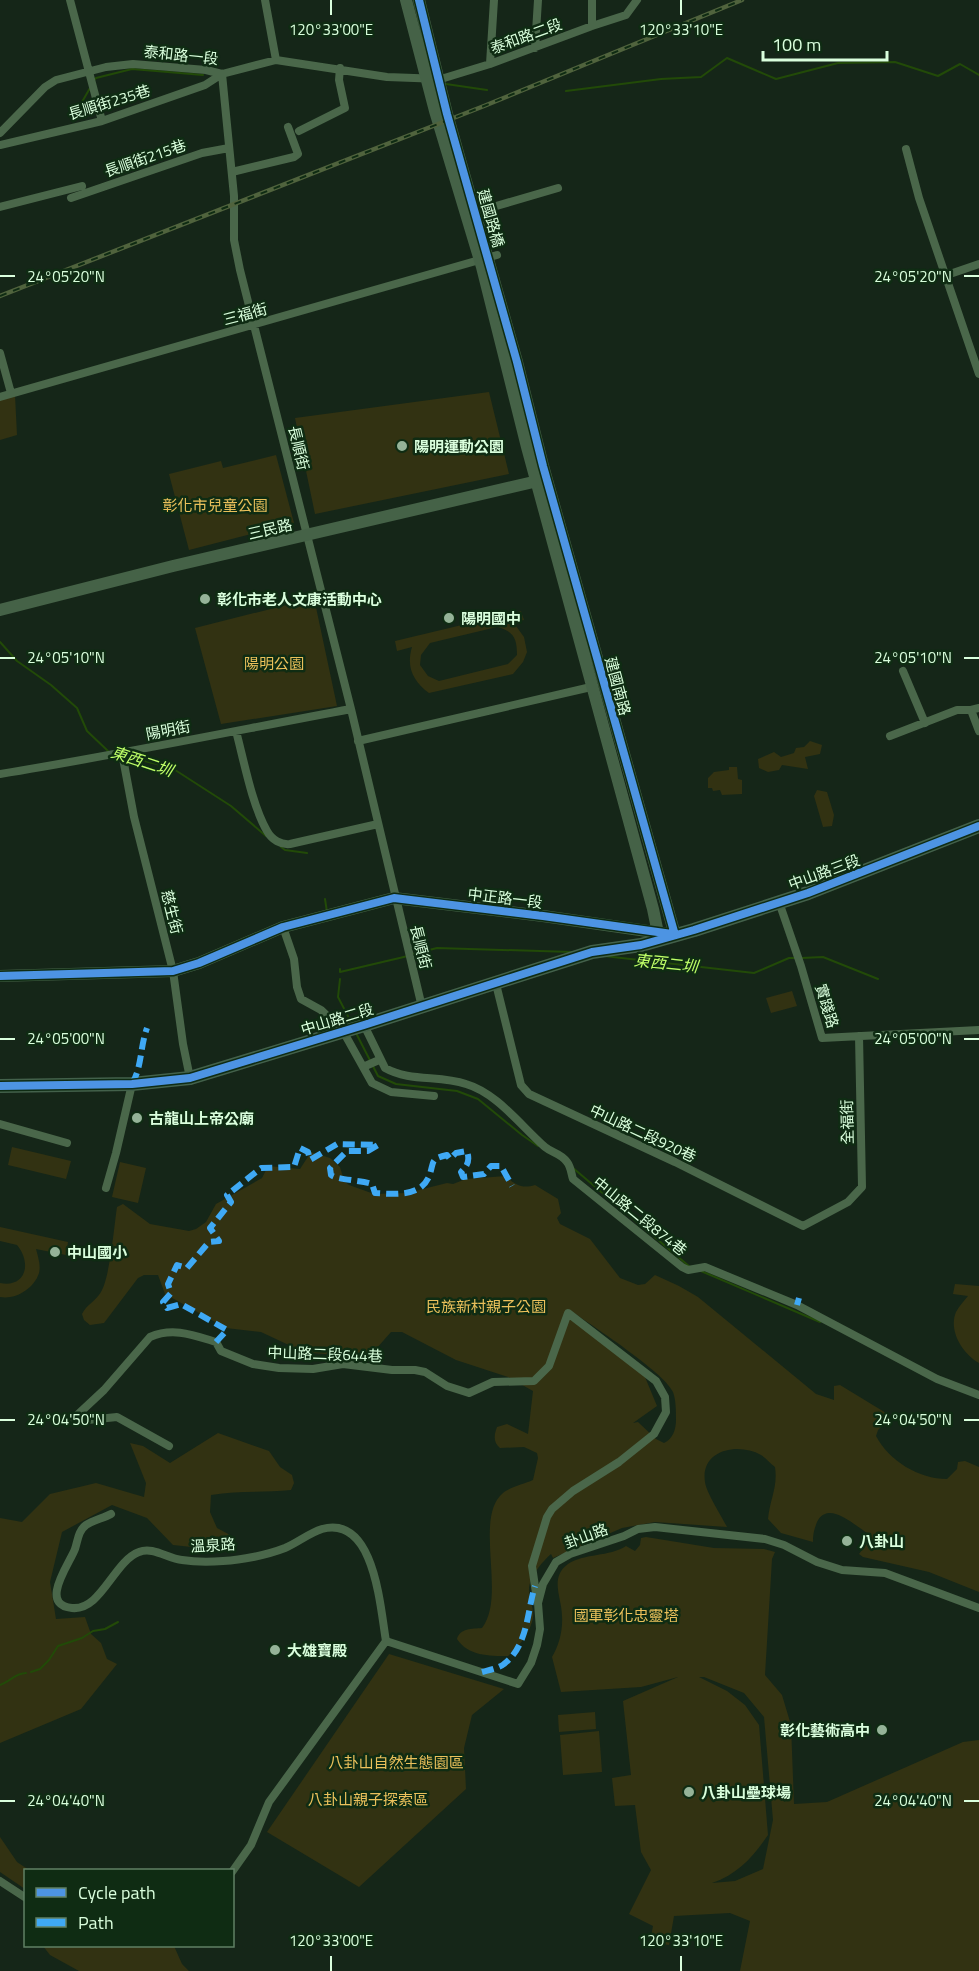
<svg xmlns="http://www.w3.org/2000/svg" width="979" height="1971" font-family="'Titillium Web','Noto Sans TC',sans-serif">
	<rect width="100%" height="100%" fill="#152618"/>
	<!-- green -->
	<path fill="#323212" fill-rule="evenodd" d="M489,392L509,474L315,514L295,418Z
		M15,395L17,435L0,440V399Z
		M276,455L294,523L189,550L169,474L221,461L223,468Z
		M314,598L337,706L221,724L195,628Z
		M521,611L524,620L513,622L524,637L527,652L523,662L513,674L429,693C413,681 406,667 412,647L397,651L395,641ZM497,627C514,631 517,639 517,655L508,664L439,681L428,676L420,665L421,655L430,643Z
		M810,741L822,745L820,754L805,757L808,769L782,765L779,770L768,772L759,768L758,759L774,752L781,757L794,753L796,748L804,747Z
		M729,767H737L738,779L742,780V794L722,795L720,790L713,791L712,788H708V778L714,772L729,770Z
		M817,790L827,792L834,815L832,826L823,827L814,796Z
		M792,991L797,1006L771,1013L766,998Z
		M12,1147L71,1161L66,1179L8,1165Z
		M311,1152L330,1158L340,1167L344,1181L349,1185L374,1194L407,1193L447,1183L453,1184L466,1179L506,1176C515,1185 522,1189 535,1185L558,1199L561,1213L557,1218L560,1224L590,1239L620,1278L638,1285L645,1284L655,1275L679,1286L698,1297L816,1394L834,1400V1386L840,1385L886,1413L888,1420L878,1430L876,1436C889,1461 919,1479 947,1479L957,1469L958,1462L965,1461L979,1467V1592L929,1572L863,1557L859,1554L868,1542L867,1533C853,1524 828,1500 817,1522C814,1530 813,1534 813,1542L781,1533L768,1519C770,1499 778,1487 775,1467C770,1463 766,1458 761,1455C738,1442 700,1450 705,1482C706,1492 722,1517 727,1527L655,1522L622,1528L553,1558L551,1554C542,1562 529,1577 529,1590C529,1601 536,1611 532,1622C528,1636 518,1647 508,1656C489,1656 468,1656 457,1639C460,1628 472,1629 482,1628C507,1596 473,1518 503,1493C510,1487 524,1484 533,1480L538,1458L537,1453L524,1447L500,1448C493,1442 494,1435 497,1427L507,1424L528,1434L533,1391L508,1377L456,1360L402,1332H391L376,1349L357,1357L313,1353L293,1347L261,1332L226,1328L165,1294L158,1275H144L138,1278L104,1323L90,1325L84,1320L82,1314C87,1304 96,1301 101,1292C110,1277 114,1227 117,1207L123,1204L150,1224L189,1231L196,1229L206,1222L216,1204L262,1178L268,1166L300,1169ZM570,1310C591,1325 664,1372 673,1392C676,1400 676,1411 676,1420C676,1429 673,1439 664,1443L656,1439L638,1422L633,1423L657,1406L645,1377Z
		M120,1162L146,1168L138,1203L112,1197Z
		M0,1227L68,1242L66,1255L36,1249C38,1257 41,1265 39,1273C34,1289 15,1300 0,1297V1283C26,1288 32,1263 17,1245L0,1241Z
		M955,1284L979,1286V1363C963,1354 948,1331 956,1312C959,1306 964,1301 968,1296L953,1294Z
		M218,1433L269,1451L280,1467L292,1475L294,1483L291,1490C264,1493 238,1490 211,1495L210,1512L217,1528L232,1536L229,1543L201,1548L173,1545L147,1518L112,1505L62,1532L50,1582L56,1619L85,1617L91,1634L101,1643L107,1659L117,1664L81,1709L0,1743V1518L22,1522L50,1494L96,1483L144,1497L146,1483L130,1443L143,1446L170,1463Z
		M646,1537L714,1548L764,1549L775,1552L772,1559L765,1675L782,1695L791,1725L794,1804L827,1802L963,1742L979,1740V1971H740L750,1921L730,1913L674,1916L669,1945L650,1942L653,1926L629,1914L651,1870L641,1852L635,1805L615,1806L612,1778L631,1775L623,1701L678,1677L641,1687L561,1692L552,1657C559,1646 563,1630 562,1616C562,1598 549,1578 568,1564C585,1553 609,1557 626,1546L635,1551L640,1545L641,1538ZM699,1677H704L744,1693L764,1717L773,1820L763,1869L735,1881L712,1883C738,1874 753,1857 768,1835L759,1725L745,1705L727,1691Z
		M389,1654L504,1689L472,1715L464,1748L466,1789L359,1887L267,1832Z
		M595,1712L596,1729L559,1732L558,1715Z
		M599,1731L602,1772L563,1775L560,1735Z
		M0,1837L17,1862L29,1870H26L25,1889L0,1872Z
		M43,1946H174L182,1964L189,1971H79L50,1955Z"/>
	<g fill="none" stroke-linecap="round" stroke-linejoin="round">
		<!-- stream -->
		<path stroke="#224a08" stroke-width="2" d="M94,80L96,78L132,69L203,75
			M446,84L487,90
			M566,91L661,79L701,77L727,58L776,79L838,63L895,62L938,76L960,64L979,75
			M78,109L90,88
			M0,642L17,661L51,685L77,708L87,731L108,751
			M125,756L172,768L231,806L266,836
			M281,847L285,850L307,853
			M325,899L327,912
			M413,954L437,948L572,952
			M604,956L754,973L789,958H796
			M801,958L823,957L878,979
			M340,969V972L408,956
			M340,979L338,997L351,1022
			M356,1033L378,1076L396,1084L457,1091L478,1099L522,1135L538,1146
			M573,1168L690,1267
			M701,1271L820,1322
			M31,1672L40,1669L49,1660L58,1646L82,1638L93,1631L105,1629L118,1622
			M0,1685C10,1682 15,1673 26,1673"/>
		<!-- street -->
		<path stroke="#4a674a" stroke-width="8" d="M70,0L102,121
			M265,0L276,60
			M592,26V0
			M535,48L538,0
			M490,64L494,0
			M222,74L234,196V240L240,270L351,709L422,1007
			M299,131L345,108L339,80L340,68
			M0,133L45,87L56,80L106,67L133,64L206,70L222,74L276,60L387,77L441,79L490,64L592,26L626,15L637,0
			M0,145L102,121L205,85L222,74
			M906,149L919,198L979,374
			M232,172L294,157L298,154L288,127
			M71,198L202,153L229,148
			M0,207L82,186
			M486,209L558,188
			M947,275L979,264
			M0,353L11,393
			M0,397L497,255
			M903,671L925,723
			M971,710L979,731
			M236,731C244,761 252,805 267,831C272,840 281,845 290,844L378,824
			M890,736L957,710H971L979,708
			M358,741L591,687
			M122,753L134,817L173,971L183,1044L190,1078
			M0,774C117,755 234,731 351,709
			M779,902L801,966L822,1038L979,1030
			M283,927L294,959L297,987L301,999L321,1010L343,1031L372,1083L391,1092L434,1096
			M496,984L521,1085L529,1094L675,1162L803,1226L848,1202L862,1187L859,1036
			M364,1025L385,1068C410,1082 439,1075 466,1084C497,1093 521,1126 545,1147C552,1153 561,1153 567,1162C571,1167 571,1173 573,1179L682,1267L688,1270L705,1267L797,1305L937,1379L979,1395
			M363,1067L379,1060
			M0,1124L67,1143
			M106,1188L116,1153L132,1084
			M74,1418L104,1390L150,1337C173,1327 193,1335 216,1342L221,1351L253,1364L279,1368L313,1369L343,1364L392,1370H415L425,1372L447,1386L469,1393L493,1382L534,1381L549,1366L568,1313L656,1381L665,1397L666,1412L654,1434L619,1462L573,1491L552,1509L547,1517L532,1566L537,1600
			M74,1418L88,1420L117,1417L169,1446
			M111,1514C104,1518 93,1520 86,1525C78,1531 78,1540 75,1549C70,1563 38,1605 72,1608C101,1611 114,1561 139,1552C153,1546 168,1559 182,1560C195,1562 210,1562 223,1561C242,1560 267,1555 285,1548C297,1543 309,1533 322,1529C375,1515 380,1607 386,1641
			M232,1872L251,1845L269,1802L386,1641L518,1684L531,1663L537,1645L540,1629L538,1603L543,1584L556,1562L570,1554L624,1536L638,1529L655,1527L765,1539L784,1545L817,1562L842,1570L885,1573L979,1608
			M0,1881L26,1898"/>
		<!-- secondary -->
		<path stroke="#456247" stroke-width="12" d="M406,0L435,111L482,267L527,447L653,909L659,938
			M0,610L173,566L542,480
			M0,976L173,971L199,963L283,927L394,898L543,916L675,935L543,466L517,362L447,114L419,0"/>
		<!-- primary -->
		<path stroke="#43614b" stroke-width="14" d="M0,1086L132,1084L190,1078L364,1025L592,952L641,945L694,930L808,893L979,826"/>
		<defs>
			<path id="rail" d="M0,296L484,106L742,0"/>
		</defs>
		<!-- rail casing -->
		<use href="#rail" stroke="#50633d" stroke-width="4.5"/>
		<!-- rail -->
		<use href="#rail" stroke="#0f2c13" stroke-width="2" stroke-dasharray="7" stroke-linecap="butt"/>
		<!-- quiet -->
		<path stroke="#3fa9f5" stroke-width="6" stroke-dasharray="12 6" stroke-linecap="butt" d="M132,1084C142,1067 140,1047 147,1028
			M797,1305L799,1298
			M216,1342L227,1330L181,1304L167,1308L163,1302L171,1293L168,1284L177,1265L187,1268L209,1242L219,1241L210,1228L231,1202L227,1195L261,1168L294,1167L300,1148L308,1152L310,1160L337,1144L378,1145L368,1151H347L330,1168L331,1175C337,1180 361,1180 372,1184L375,1193C394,1194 422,1198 430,1174C434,1160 431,1159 447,1155L450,1159L456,1153L467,1151C470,1161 468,1165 461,1172L463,1177L484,1174L491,1166H501L512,1186
			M482,1672C489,1670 499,1668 504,1664C528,1646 527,1611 535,1586"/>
		<defs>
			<path id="cycleway" d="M419,0L447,114L517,362L543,466L675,935
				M0,976L173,971L199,963L283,927L394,898L543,916L672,934
				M0,1086L132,1084L190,1078L364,1025L592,952L641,945L694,930L808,893L979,826"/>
		</defs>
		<!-- cycleway casing -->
		<use href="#cycleway" stroke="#0f2c13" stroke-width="11"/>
		<!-- cycleway -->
		<use href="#cycleway" stroke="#4d94e3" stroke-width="8"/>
	</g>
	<!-- ticks -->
	<path fill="none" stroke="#daffdd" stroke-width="2" d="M331,0V15M681,0V15M0,276H15M964,276H979M0,658H15M964,658H979M0,1039H15M964,1039H979M0,1420H15M964,1420H979M0,1801H15M964,1801H979M331,1956V1971M681,1956V1971"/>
	<!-- markers -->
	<g fill="#95b398" stroke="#0f2c13" stroke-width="2">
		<circle cx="402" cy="446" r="6"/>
		<circle cx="205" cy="599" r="6"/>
		<circle cx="449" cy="618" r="6"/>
		<circle cx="137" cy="1118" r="6"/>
		<circle cx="55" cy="1252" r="6"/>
		<circle cx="847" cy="1541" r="6"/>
		<circle cx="275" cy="1650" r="6"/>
		<circle cx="882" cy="1730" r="6"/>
		<circle cx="689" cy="1792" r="6"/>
	</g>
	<g text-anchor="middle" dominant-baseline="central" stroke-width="5" stroke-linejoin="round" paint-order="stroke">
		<!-- street labels -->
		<g font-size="15" fill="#daffdd" stroke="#0f2c13">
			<text transform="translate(526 36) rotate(-20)">泰和路二段</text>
			<text transform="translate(181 55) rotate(6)">泰和路一段</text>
			<text transform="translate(109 102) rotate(-17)">長順街235巷</text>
			<text transform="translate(145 158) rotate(-19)">長順街215巷</text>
			<text transform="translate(491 218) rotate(74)">建國路橋</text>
			<text transform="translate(245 314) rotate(-15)">三福街</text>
			<text transform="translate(299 448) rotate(77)">長順街</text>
			<text transform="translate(270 529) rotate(-13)">三民路</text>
			<text transform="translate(618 686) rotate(75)">建國南路</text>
			<text transform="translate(168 730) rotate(-11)">陽明街</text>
			<text transform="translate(824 872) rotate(-20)">中山路三段</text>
			<text transform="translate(505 898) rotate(7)">中正路一段</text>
			<text transform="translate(172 912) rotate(76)">慈生街</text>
			<text transform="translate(421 947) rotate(76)">長順街</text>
			<text transform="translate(827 1006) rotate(73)">實踐路</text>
			<text transform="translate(337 1019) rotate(-17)">中山路二段</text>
			<text transform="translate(847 1122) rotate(-91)">全福街</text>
			<text transform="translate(643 1133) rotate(25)">中山路二段920巷</text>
			<text transform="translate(640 1216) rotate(39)">中山路二段874巷</text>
			<text transform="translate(325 1354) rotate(2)">中山路二段644巷</text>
			<text transform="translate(586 1536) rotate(-20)">卦山路</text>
			<text transform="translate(213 1545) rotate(-3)">溫泉路</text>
		</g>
		<!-- poi labels -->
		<g font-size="15" font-weight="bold" fill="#daffdd" stroke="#0f2c13" text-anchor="start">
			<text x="414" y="446">陽明運動公園</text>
			<text x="217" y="599">彰化市老人文康活動中心</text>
			<text x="461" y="618">陽明國中</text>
			<text x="149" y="1118">古龍山上帝公廟</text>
			<text x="67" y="1252">中山國小</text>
			<text x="859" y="1541">八卦山</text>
			<text x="287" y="1650">大雄寶殿</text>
			<text x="870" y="1730" text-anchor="end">彰化藝術高中</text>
			<text x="701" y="1792">八卦山壘球場</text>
		</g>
		<!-- park labels -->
		<g font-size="15" fill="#eac05b" stroke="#0f2c13">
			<text x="215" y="505">彰化市兒童公園</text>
			<text x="274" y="663">陽明公園</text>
			<text x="486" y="1306">民族新村親子公園</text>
			<text x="626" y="1615">國軍彰化忠靈塔</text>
			<text x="396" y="1762">八卦山自然生態園區</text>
			<text x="368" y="1799">八卦山親子探索區</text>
		</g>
		<!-- water labels -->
		<g font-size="16" font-style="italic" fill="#bfff68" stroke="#0f2c13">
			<text transform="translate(142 761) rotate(18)">東西二圳</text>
			<text transform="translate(666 963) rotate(6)">東西二圳</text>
		</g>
	</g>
	<g font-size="15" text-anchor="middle" fill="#daffdd" stroke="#0f2c13" stroke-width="5" stroke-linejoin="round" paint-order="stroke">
		<text x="331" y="35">120°33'00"E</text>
		<text x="681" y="35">120°33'10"E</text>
		<text x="66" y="282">24°05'20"N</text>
		<text x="913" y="282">24°05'20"N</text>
		<text x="66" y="663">24°05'10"N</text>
		<text x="913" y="663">24°05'10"N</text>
		<text x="66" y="1044">24°05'00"N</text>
		<text x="913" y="1044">24°05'00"N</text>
		<text x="66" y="1425">24°04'50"N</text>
		<text x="913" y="1425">24°04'50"N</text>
		<text x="66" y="1806">24°04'40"N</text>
		<text x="913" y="1806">24°04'40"N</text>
		<text x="331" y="1946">120°33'00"E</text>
		<text x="681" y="1946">120°33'10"E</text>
	</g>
	<!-- legend -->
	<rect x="24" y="1869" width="210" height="78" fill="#0f2c13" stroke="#608064" stroke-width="1.5"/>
	<rect x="36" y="1888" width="30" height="9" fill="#4d94e3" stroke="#608064" stroke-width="1.5"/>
	<text x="78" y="1899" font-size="18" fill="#daffdd">Cycle path</text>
	<rect x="36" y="1918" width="30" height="9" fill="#3fa9f5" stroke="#608064" stroke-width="1.5"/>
	<text x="78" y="1929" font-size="18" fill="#daffdd">Path</text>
	<!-- scale -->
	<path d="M763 51v9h124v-9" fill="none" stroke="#daffdd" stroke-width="3"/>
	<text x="772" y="51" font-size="18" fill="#daffdd" stroke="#0f2c13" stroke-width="4.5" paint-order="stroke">100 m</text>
</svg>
